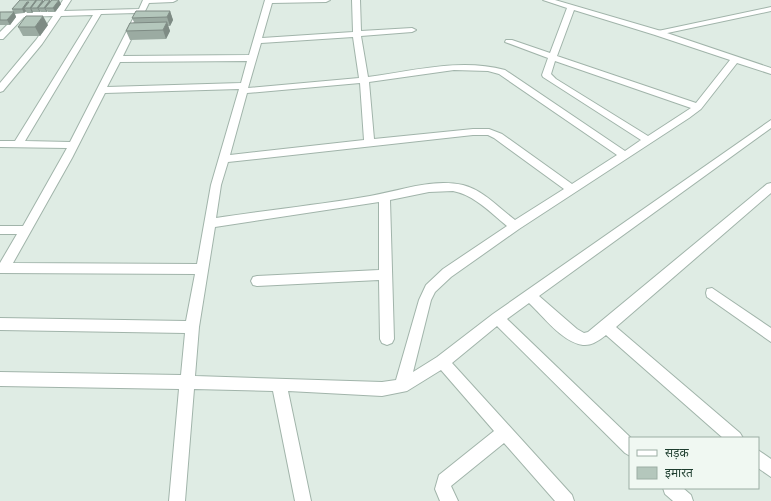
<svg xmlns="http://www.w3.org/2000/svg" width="771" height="501" viewBox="0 0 771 501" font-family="Overpass,'Noto Sans Devanagari',sans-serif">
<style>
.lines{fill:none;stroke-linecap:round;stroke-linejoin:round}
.lane-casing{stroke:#a1b4aa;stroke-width:2}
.street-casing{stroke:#a1b4aa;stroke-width:2}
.lane{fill:#fff;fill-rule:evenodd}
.street{fill:#fff;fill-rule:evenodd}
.wall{fill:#9baba2}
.shaded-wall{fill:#7e8b84}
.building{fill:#b4c7bc;stroke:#7e8b84}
</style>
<rect width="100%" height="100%" fill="#dfece4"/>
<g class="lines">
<g class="lane-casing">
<path id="lane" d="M771 7V11L658 35 655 33 658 31Z"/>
</g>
<g class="street-casing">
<g id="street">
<path d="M63 0H71L64 11 139 9 143 0H177L173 2 149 3 123 56 249 55 265 0H330L326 2 272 3 262 38 353 32 352 0H360L361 31 412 28 416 30 412 32 361 36 368 77C414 71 460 58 505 70L625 151 641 140 543 77 542 75 548 58 505 42 506 40H512L550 53 567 8 543 0H555L661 31 771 68V74L737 63 701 109 689 118 519 229 451 277 435 292 431 300 413 372 437 357 493 314 771 120V128L539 296 577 329 584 333 588 332 767 184 771 183V193L616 327 740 433 743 438H723L606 335C600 340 591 346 583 345 562 342 544 317 529 303L507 319 631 438 630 456 625 453 497 326 452 363 572 495 574 501H555L504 443 451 486 458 501H440L435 489 439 475 494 431 441 370 407 391 382 396 288 391 311 501H295L273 391 194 389 185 501H169L179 389 0 386V372L181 375 185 333 0 330V318L186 321 195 274 0 273V263L17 234H0V226H23L67 148 0 147V141H15L93 15 61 16 42 44 3 91 0 92V83L36 40 53 16 24 17 3 39H0V32L15 17H0V13L56 11ZM574 10 655 35 730 60 696 103 557 56ZM136 13 70 142 25 141 101 14ZM353 37 359 78 248 88 261 43ZM247 61 241 83 107 87 120 62ZM555 61 691 108 648 136 556 79 551 74ZM454 70 488 71 499 74 617 155 572 184 502 134 489 129H473L374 139 369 82ZM360 83 364 140 230 155 247 93ZM239 89 211 185 197 264 13 263 72 158 105 93ZM473 135H488L494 138 564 189 515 220C499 208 483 190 463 185 431 178 400 191 370 196 319 205 267 210 216 218L221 185 228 162ZM453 191C474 195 490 212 507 226L443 269 426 285 419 300 396 380 382 382 195 376 199 327 215 227 379 202V270L257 276 253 277 251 281 253 285 257 286 379 280 380 339 382 343 387 345 392 343 394 339 390 200 429 192Z"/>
<path d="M712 288 771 328V342L707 297 706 293 707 289Z"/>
<path d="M758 450 771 459V477L758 468Z"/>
<path d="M663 488H683L691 495 693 501H673L665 494Z"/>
</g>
</g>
<use href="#lane" class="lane"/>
<use href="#street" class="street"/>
</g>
<g class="wall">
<path d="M20 0 37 1H51L61 4 55 12H48L47 11V12H41L40 11V12H33L32 13H27L26 11 24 13 15 14 16 17 10 25H0V12H13L12 9Z"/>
<path d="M170 11 173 20 170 26H168L170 31 166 39 130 40 126 31 134 22 132 18Z"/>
<path d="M48 25 40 36H23L18 27Z"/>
</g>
<g class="shaded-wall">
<path d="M36 0 38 5 31 8 33 12 32 13 30 8Z"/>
<path d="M43 0 46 5 38 8 40 11V12L37 8Z"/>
<path d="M50 0 53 4 45 8 47 11V12L44 8Z"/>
<path d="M59 0 61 4 55 12 53 8Z"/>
<path d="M27 2 30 7 24 8 26 11 24 13 22 9Z"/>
<path d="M170 11 173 20 170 26 167 17Z"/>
<path d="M14 12 16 17 10 25 7 20Z"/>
<path d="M43 16 48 25 40 36 35 27Z"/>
<path d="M167 22 170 31 166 39 163 30Z"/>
</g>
<g class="building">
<path d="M20 0H36L30 8H24L29 2H27L22 9H12Z"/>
<path d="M37 0H43L37 8H31Z"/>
<path d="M45 0H50L44 8H38Z"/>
<path d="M52 0H59L53 8H45Z"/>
<path d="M136 11H170L167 17 132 18Z"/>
<path d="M0 12H14L7 20H0Z"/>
<path d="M26 16H43L35 27H18Z"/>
<path d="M167 22 163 30 126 31 130 23Z"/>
</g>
<rect x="629" y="437" width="130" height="52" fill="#f0f8f2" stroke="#9caea4"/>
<rect x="637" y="450" width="20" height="6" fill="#ffffff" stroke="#9caea4"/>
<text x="665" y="457" font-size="12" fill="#1e3e2f">सड़क</text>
<rect x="637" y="467" width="20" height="12" fill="#b4c7bc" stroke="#9caea4"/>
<text x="665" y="477" font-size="12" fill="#1e3e2f">इमारत</text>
</svg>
